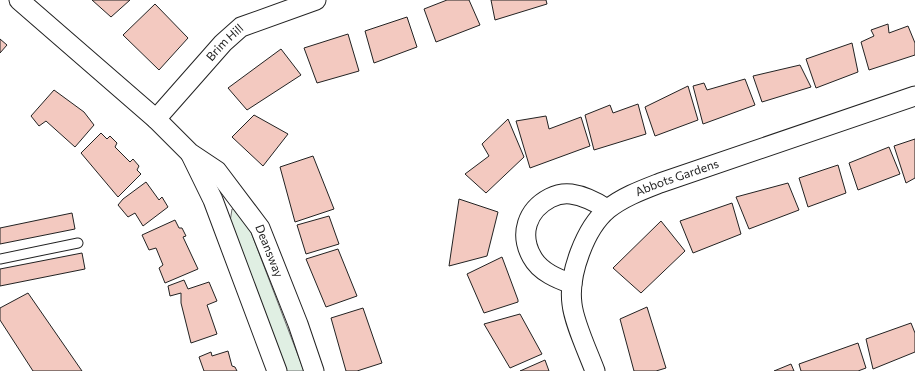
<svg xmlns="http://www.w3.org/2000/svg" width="915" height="371" viewBox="0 0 915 371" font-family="Commissioner,sans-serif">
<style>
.green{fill:#e0efe3;stroke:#6f6f6f}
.building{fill:#f3c9c0;stroke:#222}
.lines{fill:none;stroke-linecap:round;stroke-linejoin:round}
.service-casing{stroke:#222;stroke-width:11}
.minor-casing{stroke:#222;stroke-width:21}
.service{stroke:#fff;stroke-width:9}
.minor{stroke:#fff;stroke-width:19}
.labels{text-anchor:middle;stroke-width:3;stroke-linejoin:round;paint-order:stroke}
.street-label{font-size:12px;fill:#222;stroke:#fff}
</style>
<rect width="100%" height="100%" fill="#fff"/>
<path class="green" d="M232 209H239L249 227 304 371H284L230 222Z"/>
<g class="building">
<path d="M92 0H130L111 17Z"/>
<path d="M447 0H469L480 25 436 42 424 9Z"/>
<path d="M491 0H546L547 4 495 20Z"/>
<path d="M155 4 188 38 159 70 123 35Z"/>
<path d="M407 17 417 47 374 63 365 31Z"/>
<path d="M888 24 889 33 908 26 915 43V55L869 70 861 42 874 36 871 30Z"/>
<path d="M348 34 359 71 317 83 304 48Z"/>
<path d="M0 39 7 45 0 53Z"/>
<path d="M852 43 858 72 816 88 806 59Z"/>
<path d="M281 49 301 75 247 110 228 88Z"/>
<path d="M800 65 811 87 762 102 753 76Z"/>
<path d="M745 79 755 105 703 124 693 86 704 83 707 90Z"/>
<path d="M688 86 698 120 655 136 645 107Z"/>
<path d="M54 90 84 112 94 125 75 147 46 121 39 126 31 116Z"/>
<path d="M638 104 646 134 594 150 585 115 610 105 613 113Z"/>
<path d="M254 115 288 134 263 166 232 137Z"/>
<path d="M546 116 549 129 581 117 590 146 530 168 516 121Z"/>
<path d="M508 119 524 157 486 193 465 174 489 156 482 144Z"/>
<path d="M101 133 107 139 110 136 117 143 115 147 130 162 133 159 139 166 137 170 141 174 118 197 81 153Z"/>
<path d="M915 139V178L906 183 894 146Z"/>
<path d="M889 147 900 174 858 190 849 163Z"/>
<path d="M313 156 334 209 295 222 280 167Z"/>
<path d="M838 165 846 193 808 207 799 178Z"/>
<path d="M146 182 159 200 162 197 168 207 143 226 135 213 128 217 118 205 123 199Z"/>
<path d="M788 183 799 210 749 229 736 197Z"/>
<path d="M459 199 498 212 487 256 449 266Z"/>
<path d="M732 203 741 234 693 253 680 221Z"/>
<path d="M72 213 75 229 0 244V228Z"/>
<path d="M329 216 339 244 306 254 297 225Z"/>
<path d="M175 220 179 228H182L186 236 183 237 198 269 165 283 159 268 163 265 156 248 149 250 142 235Z"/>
<path d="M661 221 685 251 641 293 613 268Z"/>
<path d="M338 249 357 296 326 307 306 259Z"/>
<path d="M82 253 85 269 0 286V269Z"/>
<path d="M502 257 518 300V302L484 313 467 274Z"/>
<path d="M184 280 188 289 209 282 217 301 207 305 217 334 191 343 181 303V293L170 296 168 286Z"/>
<path d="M28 293 82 371H33L0 320V308Z"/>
<path d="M647 307 666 368 656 371H634L620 319Z"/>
<path d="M363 308 382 363 357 371H346L331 318Z"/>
<path d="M520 314 542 354 510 368 484 324Z"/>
<path d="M911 323 915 333V352L873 369 866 339Z"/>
<path d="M858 343 866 368 858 371H801L799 364Z"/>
<path d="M228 351 232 366 235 367 237 371H204L199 357 211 352 212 356Z"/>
<path d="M545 360 549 371H520Z"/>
<path d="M791 364 794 371H774Z"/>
</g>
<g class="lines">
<g class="service-casing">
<path id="service" d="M0 259 78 243"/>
</g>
<g class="minor-casing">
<g id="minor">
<path id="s1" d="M19 0 156 119 190 153 217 171 260 228 298 324 314 371"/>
<path id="s2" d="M156 119 223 43 241 27 316 0"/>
<path d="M191 155 213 200 277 371"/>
<path d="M572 284C558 279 540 272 532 257 519 234 527 210 550 198 556 195 564 193 571 194 585 196 596 202 607 209"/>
<path id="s3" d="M595 371C588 352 574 323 572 304 568 275 585 228 608 209 623 197 642 190 660 183L915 96"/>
</g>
</g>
<use href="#service" class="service"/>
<use href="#minor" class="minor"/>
</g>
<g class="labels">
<g class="street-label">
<text dy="4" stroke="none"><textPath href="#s2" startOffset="103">Brim Hill</textPath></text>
<text dy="4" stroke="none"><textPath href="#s3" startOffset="252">Abbots Gardens</textPath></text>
<text dy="4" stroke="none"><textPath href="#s1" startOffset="358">Deansway</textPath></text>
</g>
</g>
</svg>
